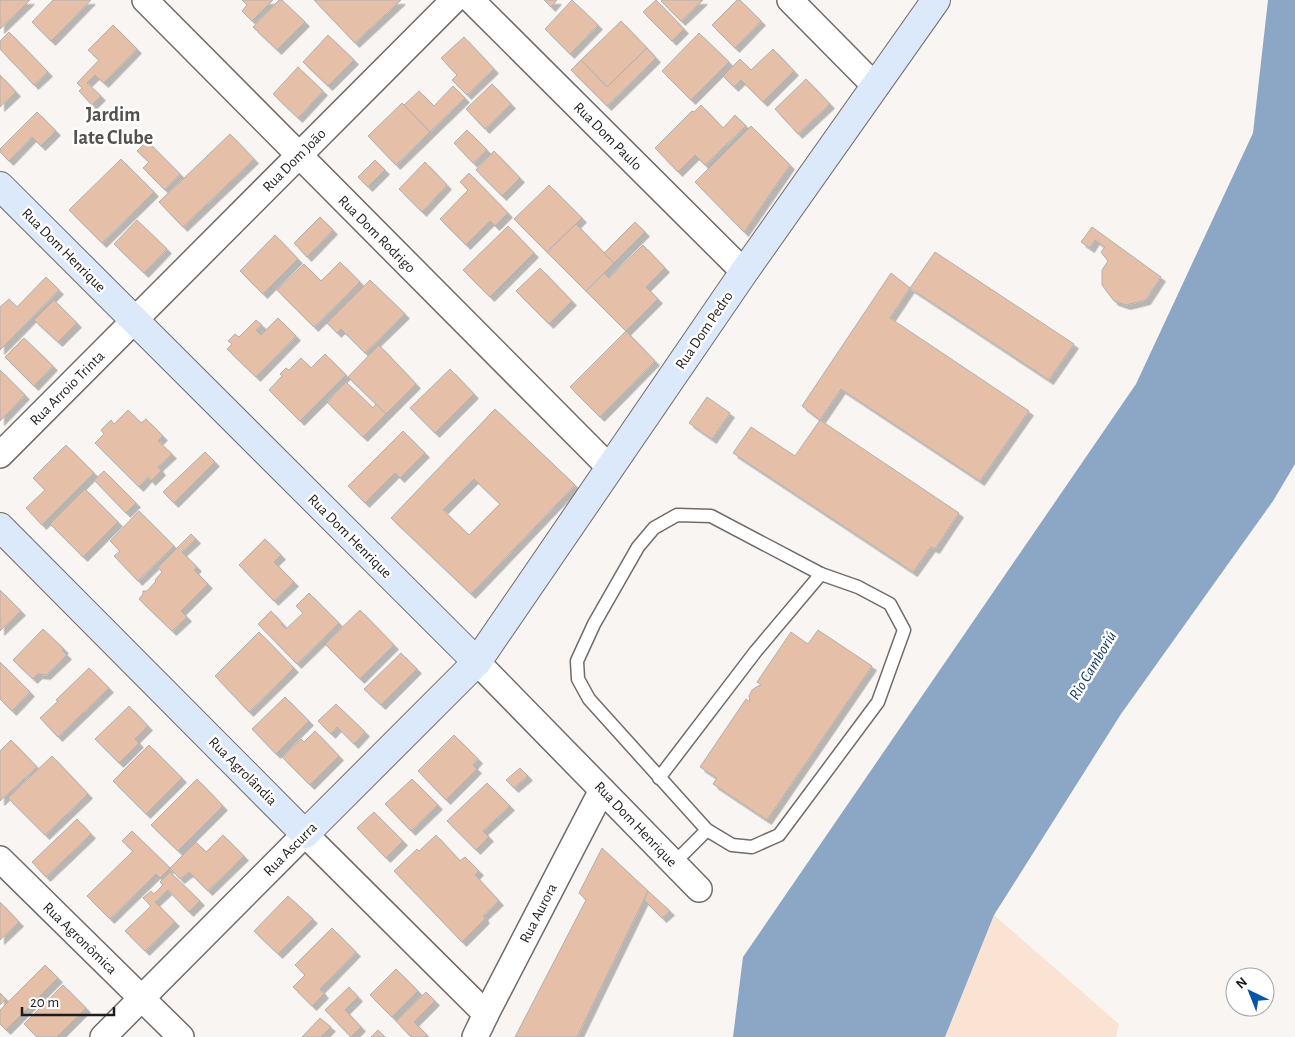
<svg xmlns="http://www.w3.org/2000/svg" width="1295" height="1037" viewBox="0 0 1295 1037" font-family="'Alegreya Sans',sans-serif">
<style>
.green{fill:#fbe3d4}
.water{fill:#8ca6c5}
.building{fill:#e5bfa7;stroke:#b4b0ad;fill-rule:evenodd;filter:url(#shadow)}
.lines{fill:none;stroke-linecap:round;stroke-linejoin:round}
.lane-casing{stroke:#706c6a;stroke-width:15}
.street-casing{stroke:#706c6a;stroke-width:28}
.secondary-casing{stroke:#706c6a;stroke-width:30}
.lane{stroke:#fff;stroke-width:12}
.street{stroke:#fff;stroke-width:25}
.secondary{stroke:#dbe9fb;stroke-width:28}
.labels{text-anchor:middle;stroke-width:5;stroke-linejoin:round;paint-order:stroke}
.street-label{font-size:15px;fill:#1f1d1c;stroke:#fff}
.water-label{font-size:16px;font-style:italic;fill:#11355f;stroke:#fff}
.district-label{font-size:20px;font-weight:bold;fill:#54504e;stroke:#fff}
</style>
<defs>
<filter id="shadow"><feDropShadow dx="4.5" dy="4.5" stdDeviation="0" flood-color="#0004"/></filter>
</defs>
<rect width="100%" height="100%" fill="#f9f5f3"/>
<path class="green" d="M994 915 1119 1024 1116 1037H945Z"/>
<path class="water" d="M1268 0H1295V464L1273 501 1121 714 994 915 945 1037H733L743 957 1136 384 1253 133Z"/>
<g class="building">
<path d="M0 0H30L0 29Z"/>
<path d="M53 0H91L51 41 32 22Z"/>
<path d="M242 0H273L252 21 242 11 247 5Z"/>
<path d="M279 0H282L305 22 277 50 253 27Z"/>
<path d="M314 0H401L355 43Z"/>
<path d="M544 0H557L551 7Z"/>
<path d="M572 0 598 25 570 54 545 29Z"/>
<path d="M656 0 684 29 672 41 643 12Z"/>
<path d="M662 0H703L681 21 661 1Z"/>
<path d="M737 0H740L761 21 735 48 712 25Z"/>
<path d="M621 21 647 48 607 87 581 60Z"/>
<path d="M113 25 137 49 104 83 95 75 87 83 101 96 92 105 79 91 82 88 77 83 99 60 88 50Z"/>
<path d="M9 32 48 72 34 85 0 49V41Z"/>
<path d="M699 33 729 62 691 100 662 71Z"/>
<path d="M328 35 354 60 328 86 303 62Z"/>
<path d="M464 37 494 69 467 95 452 80 457 75 441 58Z"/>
<path d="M647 48 656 58 607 106 571 70 581 60 607 87Z"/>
<path d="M773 49 794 71 763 102 741 80 734 87 723 76 740 59 751 70Z"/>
<path d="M298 67 323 91 298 118 273 94Z"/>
<path d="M0 75 16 92 0 107Z"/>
<path d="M806 79 830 104 798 134 775 109Z"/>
<path d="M492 84 511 104 485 129 466 109Z"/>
<path d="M453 86 465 98 430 132 404 105 419 91 434 106Z"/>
<path d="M402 103 430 132 396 165 368 136Z"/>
<path d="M701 105 723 128 735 115 746 126 705 165 695 155 678 172 655 148 692 111 694 112Z"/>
<path d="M37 112 56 131 41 146 32 137 9 161 0 152V149Z"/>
<path d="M751 126 790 165 744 232 695 182Z"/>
<path d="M467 130 487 150 473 163 454 143Z"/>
<path d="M230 134 254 159 183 227 159 202Z"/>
<path d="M147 141 180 174 165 190 143 168 149 162 137 151Z"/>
<path d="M494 151 520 178 502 196 476 170Z"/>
<path d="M121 159 154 192 102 243 69 210Z"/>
<path d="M375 160 385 170 368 187 358 177Z"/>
<path d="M425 162 447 185 422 212 399 189Z"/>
<path d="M469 173 508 213 495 226 490 221 466 245 440 219 468 190 460 182Z"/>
<path d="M549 185 582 218 547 252 514 219Z"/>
<path d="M320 217 333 230 307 257 294 243Z"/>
<path d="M137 220 167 249 144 273 114 244Z"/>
<path d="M635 222 645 232 614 263 604 253Z"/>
<path d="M576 224 614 263 586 291 547 252Z"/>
<path d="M508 226 534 253 490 297 463 270Z"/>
<path d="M1092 227 1161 277 1146 300 1126 305 1114 301 1102 285V270L1108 261 1101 252 1105 247 1095 240 1090 248 1081 242Z"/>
<path d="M275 235 298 259 263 294 240 271Z"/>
<path d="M643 245 665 268 646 287 658 299 626 331 586 291 604 273 609 278Z"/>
<path d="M935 252 1074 344 1049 380 910 288Z"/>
<path d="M340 262 360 282 314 327 277 290 304 264 321 281Z"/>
<path d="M540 268 572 301 549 324 516 291Z"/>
<path d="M891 273 910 288 890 318 1029 411 980 481 841 389 820 420 802 406Z"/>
<path d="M46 277 59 290 0 350V307L9 299 17 307Z"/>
<path d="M370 280 405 314 365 353 341 329 337 333 327 323Z"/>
<path d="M54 300 77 323 58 342 34 320Z"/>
<path d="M278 318 296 336 256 377 227 349 232 344 228 341 235 334 239 337 256 320 262 325 256 330 261 335Z"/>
<path d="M626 331 655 361 600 417 570 387Z"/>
<path d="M24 338 53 366 34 386 5 357Z"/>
<path d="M379 345 416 384 386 414 348 377Z"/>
<path d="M325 354 346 375 300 421 269 390 282 376 280 374 286 368 289 370 301 358 311 368Z"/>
<path d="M450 369 474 394 435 433 410 408Z"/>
<path d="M0 370 25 395 0 421Z"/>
<path d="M346 382 373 408 376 404 386 414 363 437 327 402Z"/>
<path d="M707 397 730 413 712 439 689 423Z"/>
<path d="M495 409 575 485 471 594 391 518ZM474 479 500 504 469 535 443 510Z"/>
<path d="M128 410 141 423 146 419 163 436 158 441 172 454 158 467 161 471 151 481 148 477 139 487 95 443 104 434 101 430 111 420 114 424Z"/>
<path d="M820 420 959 513 935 549 931 547 913 572 733 453 751 427 795 456Z"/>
<path d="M403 431 425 453 400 478 395 473 365 503 348 486Z"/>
<path d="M66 445 94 473 42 525 26 508 45 490 33 478Z"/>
<path d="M205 452 215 462 174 503 163 492Z"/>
<path d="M104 471 136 503 126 513 94 480Z"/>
<path d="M85 489 118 522 83 557 50 524Z"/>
<path d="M139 511 174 546 138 581 114 556 120 551 110 541Z"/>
<path d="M191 534 196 539 182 552 197 567 194 570 208 584 181 611 187 617 172 631 139 599 143 594V591H147L156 581 155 580 162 572 158 567Z"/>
<path d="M265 539 281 555 274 562 294 582 274 601 239 565Z"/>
<path d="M0 590 21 611 0 631Z"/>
<path d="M309 593 339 623 297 664 258 624 271 611 282 623 281 624 286 629 303 613 296 606Z"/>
<path d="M360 610 394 645 360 679 325 644Z"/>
<path d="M43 629 64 649 62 650 67 655 46 675 38 674 33 679 13 660Z"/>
<path d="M818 630 872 666 767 820 713 784 717 778 700 767 746 699 750 702 749 696 752 690 756 687 761 685 757 682 791 632 808 644Z"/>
<path d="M259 632 294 668 249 712 215 676Z"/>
<path d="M401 653 417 669 381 705 364 689Z"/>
<path d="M0 662 30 692 12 711 0 699Z"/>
<path d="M89 668 109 688 58 737 40 718 58 701 56 700Z"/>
<path d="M285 697 309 721 276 754 252 729Z"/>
<path d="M336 704 365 732 354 744 337 727 331 734 318 721Z"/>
<path d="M129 706 148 726 135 739 139 743 119 763 95 739Z"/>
<path d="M315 731 339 756 310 785 282 757 301 739 304 742Z"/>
<path d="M454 735 478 759 473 765 477 769 446 800 418 771Z"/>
<path d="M11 740 37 767 0 801V751Z"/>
<path d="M149 745 182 778 146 814 113 781Z"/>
<path d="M52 756 88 794 45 835 8 798Z"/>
<path d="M520 768 528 776 514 788 506 780Z"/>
<path d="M197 779 223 806 178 851 151 825Z"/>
<path d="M412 779 438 805 411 831 385 804Z"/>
<path d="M487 783 510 806 483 831 489 837 476 850 447 821Z"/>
<path d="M374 812 403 841 386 858 357 828Z"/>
<path d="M77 819 91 834 46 877 32 862Z"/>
<path d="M132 831 170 868 160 878 156 874 110 919 87 896 133 851 122 841Z"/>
<path d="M223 835 244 856 208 891 189 872 180 879 170 868 196 842 206 852Z"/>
<path d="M436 835 460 861 465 857 479 871 475 875 499 901 483 916 485 919 462 942 394 871 417 849 419 851Z"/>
<path d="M602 848 648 891 577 1037H515L586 900 579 893Z"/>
<path d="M170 872 200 901 189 912 168 890 155 902 175 922 145 951 125 931 151 906 143 898 151 891 154 894 163 885 160 882Z"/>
<path d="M648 891 670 911 662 918 644 900Z"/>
<path d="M288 896 313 919 278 954 254 931Z"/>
<path d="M0 902 19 922 0 940Z"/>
<path d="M332 928 356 952 320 989 324 994 312 1006 293 987 305 975 295 965Z"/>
<path d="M45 965 58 978 6 1030 0 1024V1010Z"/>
<path d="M396 969 418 991 392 1017 370 995Z"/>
<path d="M63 985 86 1008 57 1037H37L24 1024Z"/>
<path d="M349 987 358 997 345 1010 361 1027 351 1037 325 1010Z"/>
<path d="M426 992 435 1001 414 1022 427 1035 425 1037H411L396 1021Z"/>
<path d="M0 993 6 999 0 1005Z"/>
<path d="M320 1018 331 1027 321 1037H302Z"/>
<path d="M378 1030 385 1037H371Z"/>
</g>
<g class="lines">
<g class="lane-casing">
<g id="lane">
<path d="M677 515 711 516 821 574 858 587 890 604 904 630 878 702 779 835 752 847 732 845 707 830 589 699 578 679 577 661 594 624 638 547 654 528Z"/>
<path d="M659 778 756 651 821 574"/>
<path d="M674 863 707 830"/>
</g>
</g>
<g class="street-casing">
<g id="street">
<path d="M145 0 610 468"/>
<path d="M471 0 744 272"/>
<path d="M790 0 875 86"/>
<path d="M0 455 454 0"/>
<path d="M477 662 699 889"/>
<path d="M0 859 181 1037"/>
<path d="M103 1037 305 834 486 1014"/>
<path d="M475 1037 486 1014 602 790"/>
</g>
</g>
<g class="secondary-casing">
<g id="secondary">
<path d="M0 186 477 662"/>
<path d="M0 527 305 834 477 662 744 272 936 0"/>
</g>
</g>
<use href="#lane" class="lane"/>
<use href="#street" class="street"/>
<use href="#secondary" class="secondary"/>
</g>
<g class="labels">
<g class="street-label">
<text transform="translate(608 136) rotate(45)" y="5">Rua Dom Paulo</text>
<text transform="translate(294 160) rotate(-45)" y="5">Rua Dom João</text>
<text transform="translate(377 234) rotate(45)" y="5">Rua Dom Rodrigo</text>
<text transform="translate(64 250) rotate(45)" y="5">Rua Dom Henrique</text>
<text transform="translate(704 330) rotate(-56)" y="5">Rua Dom Pedro</text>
<text transform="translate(67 388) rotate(-45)" y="5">Rua Arroio Trinta</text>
<text transform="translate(350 536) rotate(45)" y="5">Rua Dom Henrique</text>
<text transform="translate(243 771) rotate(45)" y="5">Rua Agrolândia</text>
<text transform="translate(636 824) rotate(46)" y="5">Rua Dom Henrique</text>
<text transform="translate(290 849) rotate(-45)" y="5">Rua Ascurra</text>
<text transform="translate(538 913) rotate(-63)" y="5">Rua Aurora</text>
<text transform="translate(80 938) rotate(44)" y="5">Rua Agronômica</text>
</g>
<g class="water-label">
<text transform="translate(1092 665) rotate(-59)" y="6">Rio Camboriú</text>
</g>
<g class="district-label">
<text x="113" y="121">Jardim<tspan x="113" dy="23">Iate Clube</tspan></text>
</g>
</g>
<g transform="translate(1250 992) rotate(317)"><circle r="24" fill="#ffffff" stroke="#a5a5a4"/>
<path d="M0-4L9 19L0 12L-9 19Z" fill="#0457a5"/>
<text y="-8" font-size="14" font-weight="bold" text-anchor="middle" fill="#1f1d1c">N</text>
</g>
<path d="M22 1007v8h92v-8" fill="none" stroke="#1f1d1c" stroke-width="2.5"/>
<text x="30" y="1007" font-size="15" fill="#1f1d1c" stroke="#ffffff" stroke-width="4" paint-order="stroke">20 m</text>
</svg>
